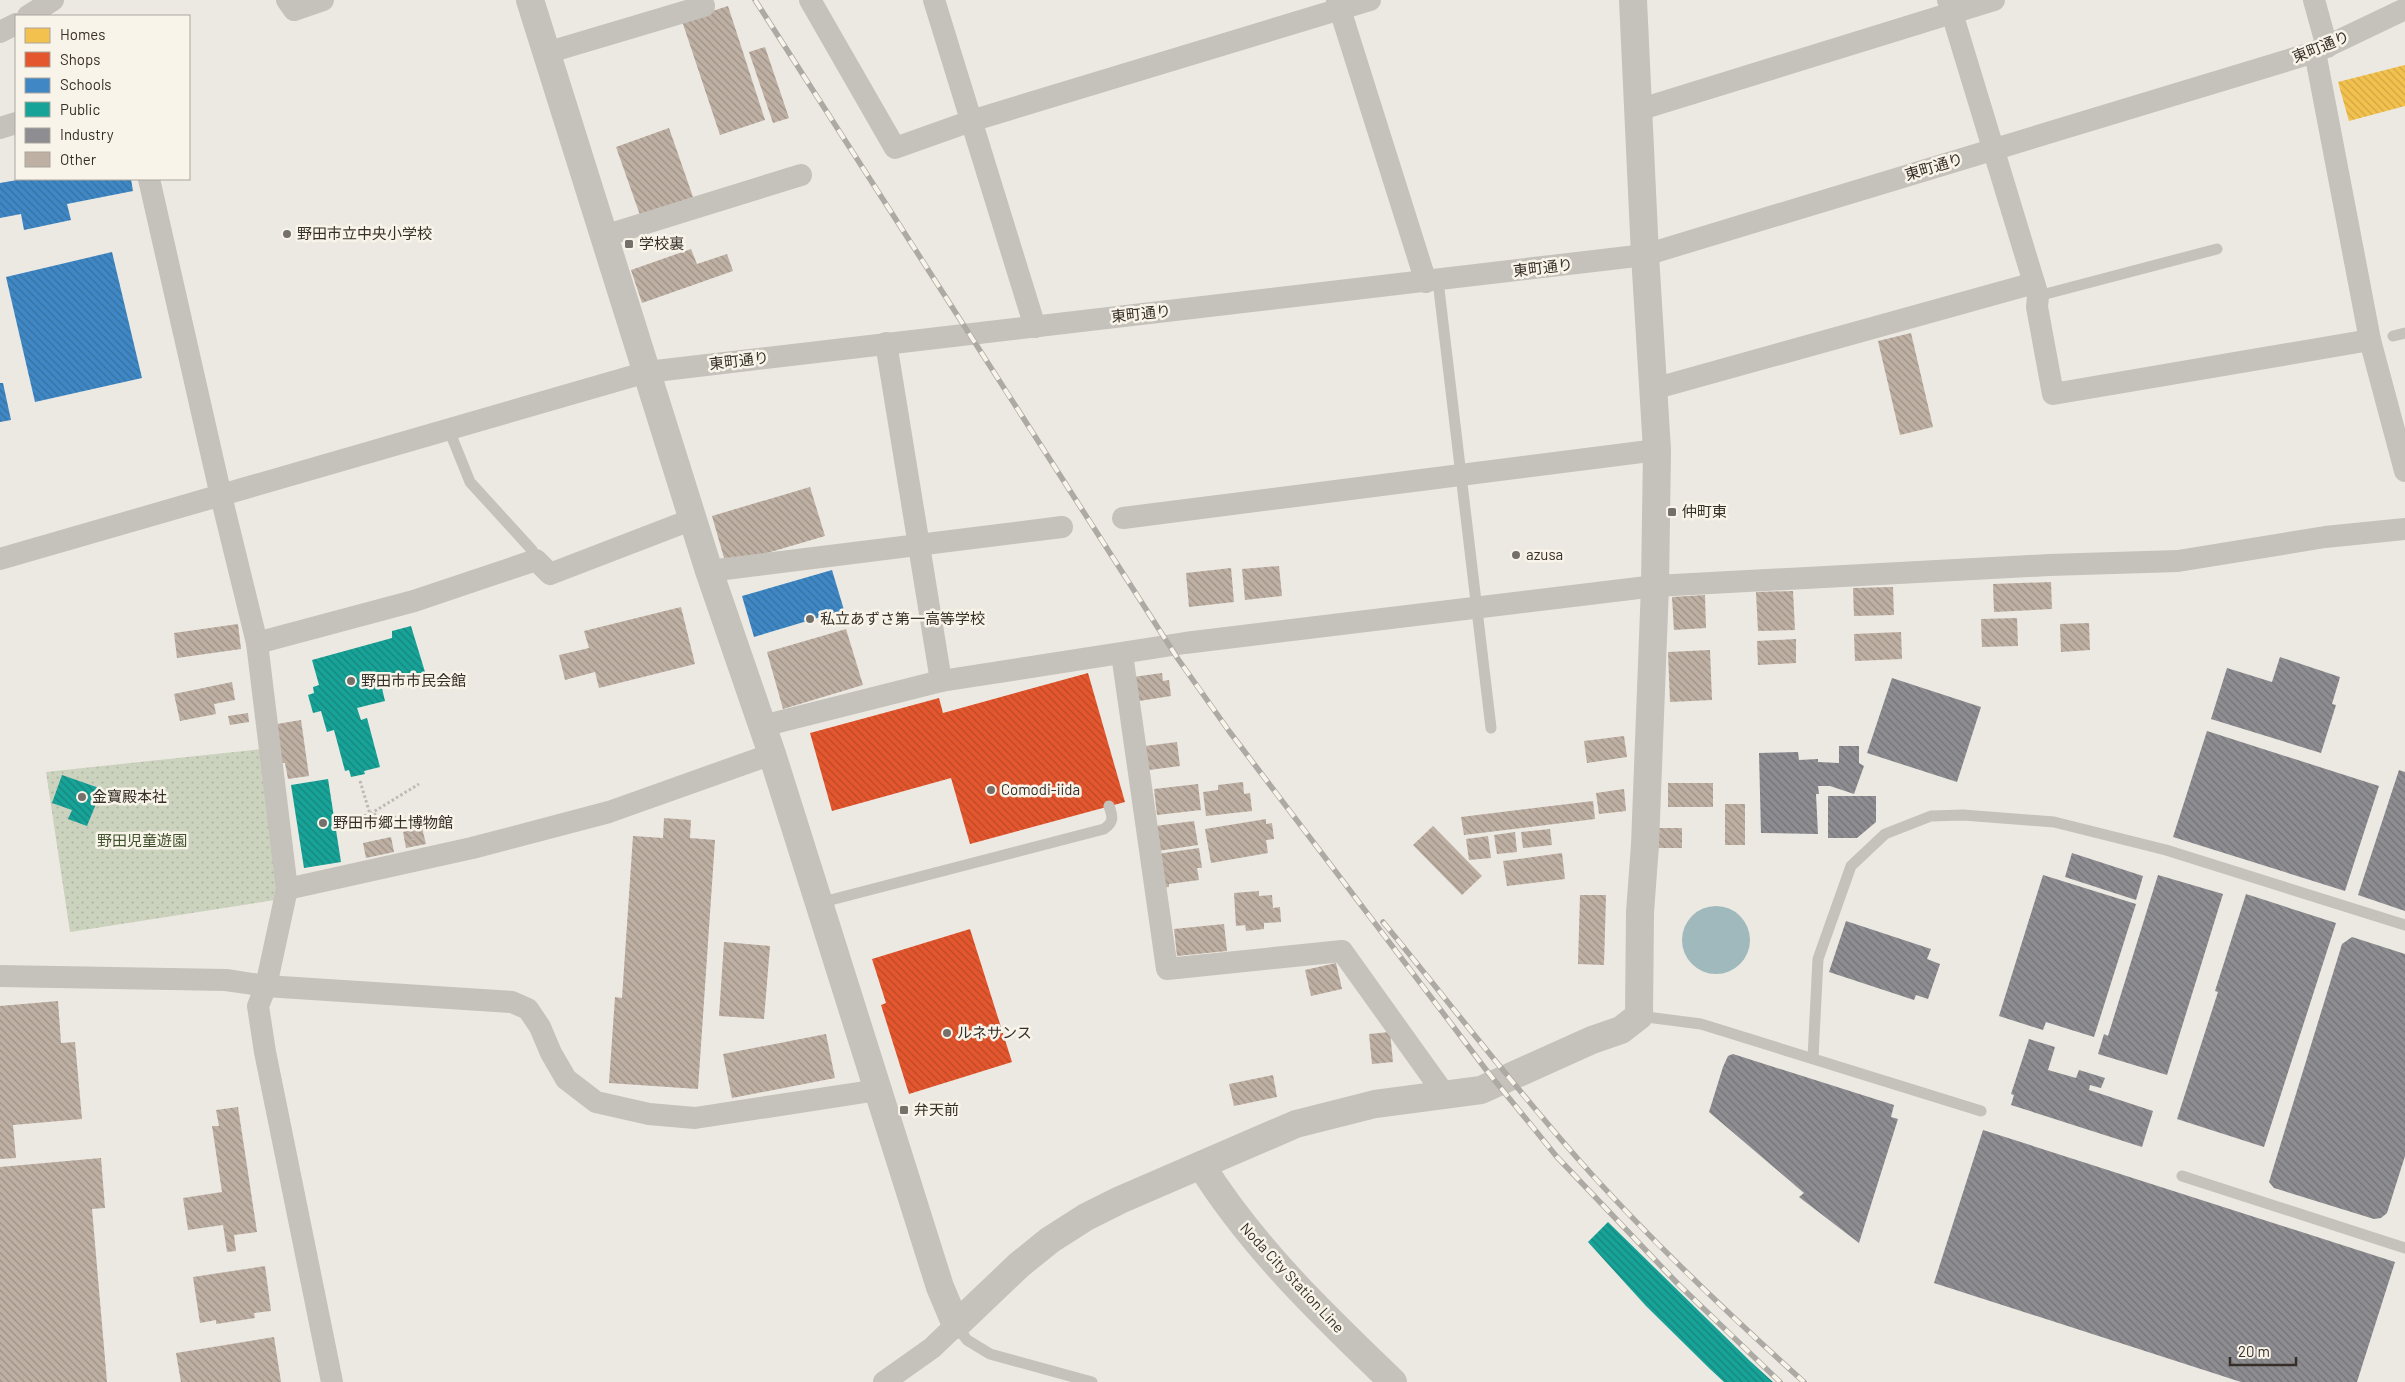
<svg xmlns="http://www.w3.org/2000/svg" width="2405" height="1382" viewBox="0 0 2405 1382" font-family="Barlow,'Noto Sans JP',sans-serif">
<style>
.park{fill:url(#park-dots)}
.water{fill:#9fb9bc}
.homes{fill:url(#homes-back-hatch)}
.shops{fill:url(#shops-back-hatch)}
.schools{fill:url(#schools-back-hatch)}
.public{fill:url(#public-back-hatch)}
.industry{fill:url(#industry-back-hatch)}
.building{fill:url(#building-back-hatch)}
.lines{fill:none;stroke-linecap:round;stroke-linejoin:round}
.path{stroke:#beb9b3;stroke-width:3;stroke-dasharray:2.5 2.5;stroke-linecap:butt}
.service{stroke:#c5c1bb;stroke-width:11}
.minor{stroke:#c5c1bb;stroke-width:22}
.tertiary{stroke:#c5c1bb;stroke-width:28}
.rail-casing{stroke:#adaaa5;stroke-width:5.5}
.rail{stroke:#f9f4ea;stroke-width:4;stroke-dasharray:11;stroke-linecap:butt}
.poi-dot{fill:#76706a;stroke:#f9f4ea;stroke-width:2}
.labels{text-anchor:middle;stroke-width:5;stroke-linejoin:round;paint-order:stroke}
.street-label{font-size:15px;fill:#362f29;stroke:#f9f4ea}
.poi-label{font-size:15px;fill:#362f29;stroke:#f9f4ea;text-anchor:start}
.park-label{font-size:15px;fill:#41532e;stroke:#f9f4ea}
</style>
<defs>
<pattern id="park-dots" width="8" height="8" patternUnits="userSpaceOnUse" patternTransform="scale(1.25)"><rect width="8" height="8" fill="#cbd2bd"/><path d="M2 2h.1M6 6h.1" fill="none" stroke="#afb5a2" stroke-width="1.8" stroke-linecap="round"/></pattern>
<pattern id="homes-back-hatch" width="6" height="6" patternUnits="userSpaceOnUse" patternTransform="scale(1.25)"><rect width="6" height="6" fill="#f2c14e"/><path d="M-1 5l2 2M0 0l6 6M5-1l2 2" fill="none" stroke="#d0a644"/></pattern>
<pattern id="shops-back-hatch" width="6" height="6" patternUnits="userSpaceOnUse" patternTransform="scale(1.25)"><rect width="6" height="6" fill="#e4572e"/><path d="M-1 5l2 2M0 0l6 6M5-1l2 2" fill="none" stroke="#ba4827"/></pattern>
<pattern id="schools-back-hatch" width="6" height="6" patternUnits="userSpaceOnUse" patternTransform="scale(1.25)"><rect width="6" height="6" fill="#3f88c5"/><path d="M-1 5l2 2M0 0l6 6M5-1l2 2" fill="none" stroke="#3670a0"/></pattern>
<pattern id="public-back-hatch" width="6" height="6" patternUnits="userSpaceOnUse" patternTransform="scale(1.25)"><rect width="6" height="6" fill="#17a398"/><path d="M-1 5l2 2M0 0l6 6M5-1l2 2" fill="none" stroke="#16857c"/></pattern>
<pattern id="industry-back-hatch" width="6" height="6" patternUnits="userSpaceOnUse" patternTransform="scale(1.25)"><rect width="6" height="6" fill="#8d8d92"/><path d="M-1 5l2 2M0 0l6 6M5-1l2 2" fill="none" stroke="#747477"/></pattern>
<pattern id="building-back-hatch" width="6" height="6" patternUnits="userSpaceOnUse" patternTransform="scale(1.25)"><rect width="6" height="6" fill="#bfb0a4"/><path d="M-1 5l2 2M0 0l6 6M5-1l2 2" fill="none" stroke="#9c9086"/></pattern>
</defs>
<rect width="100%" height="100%" fill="#ece9e2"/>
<path class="park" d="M262 749 279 886 275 900 70 932 46 772Z"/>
<circle class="water" cx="1716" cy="940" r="34"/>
<path class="homes" d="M2405 65V106L2349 121 2338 82Z"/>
<g class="shops">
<path d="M1088 673 1125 802 970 844 951 778 832 811 810 733 939 698 943 713Z"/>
<path d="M970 929 1012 1062 909 1094 881 1005 886 1003 872 959Z"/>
</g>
<g class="schools">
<path d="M23 179H131L133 191 67 204 71 220 24 230 21 214 0 218V183Z"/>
<path d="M112 252 142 378 35 402 6 277Z"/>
<path d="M0 383H3L11 420 0 422Z"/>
<path d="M832 570 844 610 754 637 742 596Z"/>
</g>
<g class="public">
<path d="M411 626 425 672 381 684 385 701 357 708 361 720 367 718 380 767 364 771 365 774 351 777 349 770 345 771 334 730 327 732 321 711 313 713 308 695 314 693 313 687 319 685 312 660 392 638V631Z"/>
<path d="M62 775 102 789 87 826 68 819 72 810 52 803Z"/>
<path d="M328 779 341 862 304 868 291 785Z"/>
<path d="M1608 1222 1750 1361 1773 1382H1724L1710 1369 1646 1306 1588 1242Z"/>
</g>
<g class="industry">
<path d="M2280 657 2340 677 2332 704 2336 705 2321 753 2211 719 2227 668 2272 682Z"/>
<path d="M1892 678 1981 707 1957 782 1867 753Z"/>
<path d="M2207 731 2379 786 2345 891 2173 837Z"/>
<path d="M1839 746H1859V763L1864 766 1854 794 1830 786H1818L1819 794H1816L1818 834 1761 833 1759 753 1798 752 1799 760 1818 759V762L1839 763Z"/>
<path d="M2399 770 2405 772V911L2358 895Z"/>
<path d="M1828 796H1876V822L1857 838H1828Z"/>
<path d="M2072 853 2143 876 2136 900 2065 877Z"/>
<path d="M2043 875 2136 904 2094 1037 2046 1022 2043 1030 1999 1016Z"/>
<path d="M2158 875 2223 894 2167 1075 2098 1054 2104 1034 2108 1036Z"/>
<path d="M2246 894 2336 923 2264 1147 2177 1119 2218 992 2215 991Z"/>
<path d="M1846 921 1931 949 1927 959 1940 964 1928 999 1916 995 1914 1000 1829 972Z"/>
<path d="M2352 937 2405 954V1156L2387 1213 2381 1218 2374 1219 2274 1188 2269 1182 2342 944Z"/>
<path d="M2029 1039 2055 1047 2048 1070 2076 1078 2079 1070 2105 1078 2101 1088 2090 1085 2089 1090 2153 1111 2142 1147 2011 1105 2014 1095 2011 1094Z"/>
<path d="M1733 1054 1894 1105 1891 1117 1898 1119 1859 1243 1799 1197 1804 1193 1709 1112 1723 1067 1728 1056Z"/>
<path d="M1983 1130 2395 1262 2357 1382H2241L1934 1283Z"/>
</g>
<g class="building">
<path d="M728 6 765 120 720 135 682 21Z"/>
<path d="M765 47 789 118 773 123 749 52Z"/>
<path d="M669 128 693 197 640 215 616 147Z"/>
<path d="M691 249 697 264 727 254 733 271 642 303 631 270Z"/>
<path d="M1911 333 1933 427 1900 435 1878 341Z"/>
<path d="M810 487 825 536 726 565 712 516Z"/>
<path d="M1279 566 1282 596 1245 600 1242 569Z"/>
<path d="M1231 568 1234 602 1189 607 1186 573Z"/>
<path d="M2051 582 2052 609 1994 612 1993 584Z"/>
<path d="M1893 587 1894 615 1854 616 1853 588Z"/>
<path d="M1793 591 1795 630 1758 631 1756 592Z"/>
<path d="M1705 595 1706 628 1674 630 1672 597Z"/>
<path d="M681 607 695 664 599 688 595 672 565 680 559 655 589 648 584 631Z"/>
<path d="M2017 618 2018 646 1982 647 1981 619Z"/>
<path d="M2089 623 2090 650 2061 652 2060 624Z"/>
<path d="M238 624 241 649 177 658 174 633Z"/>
<path d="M846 629 863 685 783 709 767 652Z"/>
<path d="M1901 632 1902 659 1855 661 1854 634Z"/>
<path d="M1796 639V663L1758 665 1757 641Z"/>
<path d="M1710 650 1712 700 1670 702 1668 652Z"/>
<path d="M1162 673 1163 681 1169 680 1171 696 1133 702V677Z"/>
<path d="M232 682 235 700 214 704 216 714 180 721 174 694Z"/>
<path d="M248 713 249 722 230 725 228 716Z"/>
<path d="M301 720 309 776 288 779 285 763H282L277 724Z"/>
<path d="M1624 736 1627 757 1587 763 1584 741Z"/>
<path d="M1177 742 1180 766 1149 770 1145 746Z"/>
<path d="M1243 782 1244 794 1250 793 1252 811 1206 816 1203 792 1218 790V785Z"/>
<rect x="1668" y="783" width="45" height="24"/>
<path d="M1198 784 1201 810 1157 815 1154 789Z"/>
<path d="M1624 789 1626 811 1599 814 1596 793Z"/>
<path d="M1593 801 1595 819 1464 835 1461 817Z"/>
<rect x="1725" y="804" width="20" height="41"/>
<path d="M664 818 691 820 690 838 715 840 698 1089 609 1083 615 997 622 998 633 836 663 838Z"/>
<path d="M1266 819V824L1272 823 1274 839 1266 840 1268 853 1211 863 1205 829Z"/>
<path d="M1194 821 1198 845 1158 851 1155 826Z"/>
<path d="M1433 826 1482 876 1462 895 1413 845Z"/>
<path d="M422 828 426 844 406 848 403 832Z"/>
<rect x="1657" y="828" width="25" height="20"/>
<path d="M1550 829 1552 845 1523 848 1521 832Z"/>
<path d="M1515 832 1517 852 1497 854 1494 835Z"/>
<path d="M1488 836 1491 858 1469 860 1466 839Z"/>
<path d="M391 837 394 852 366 858 363 843Z"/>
<path d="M1199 848 1202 868H1197L1199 880 1169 884V887L1162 888 1157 854Z"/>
<path d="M1562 853 1565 879 1507 886 1503 861Z"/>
<path d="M1259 891V896L1272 895 1273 908 1280 907 1281 922 1264 923V929L1246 931 1245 925 1236 926 1234 893Z"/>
<path d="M1580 895H1606L1604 965 1578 964Z"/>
<path d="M1224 924 1227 951 1177 956 1174 929Z"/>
<path d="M724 942 770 946 764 1019 719 1016Z"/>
<path d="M1336 963 1342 989 1311 996 1305 970Z"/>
<path d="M58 1001 61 1043 75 1042 82 1119 13 1125 16 1158 0 1159V1006Z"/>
<path d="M1390 1032 1393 1062 1372 1064 1369 1034Z"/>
<path d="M826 1034 835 1078 732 1098 723 1054Z"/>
<path d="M1273 1075 1277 1097 1234 1106 1229 1084Z"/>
<path d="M238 1107 257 1232 234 1235 236 1251 227 1252 223 1225 188 1230 183 1198 222 1192 212 1126H219L216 1110Z"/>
<path d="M101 1158 105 1208 92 1209 107 1382H0V1167Z"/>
<path d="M265 1266 271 1311 254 1313 255 1318 216 1324V1320L200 1323 193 1277Z"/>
<path d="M274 1337 281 1382H181L176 1353Z"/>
</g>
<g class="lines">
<g class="path">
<path d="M360 781 370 814 419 784"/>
<path d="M340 823 370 814 408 819 413 840"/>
</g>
<g class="service">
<path d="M1438 281 1491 728"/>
<path d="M2038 296 2217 249"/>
<path d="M2393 336 2405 333"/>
<path d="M449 430 470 482 532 550 536 560"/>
<path d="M819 903 1104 829C1114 822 1113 817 1109 806"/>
<path d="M1639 1016 1701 1024 1981 1111"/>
<path d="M1813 1058 1818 959 1851 866 1885 834 1931 816 1963 815 2054 822 2166 850 2405 925"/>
<path d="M2182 1176 2405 1248"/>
<path d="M956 1325 967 1340 990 1354 1092 1382"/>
</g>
<g class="minor">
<path d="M287 0 294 10 323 0"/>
<path d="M810 0 895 148 971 121 1370 0"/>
<path d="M934 0 1035 327"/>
<path d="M1337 0 1426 282"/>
<path d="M1948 0 2038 296 2037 307 2053 394 2370 340"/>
<path d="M2314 0 2327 47"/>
<path d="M28 16 53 0"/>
<path d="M0 32 16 24"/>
<path d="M2315 52 2370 340 2405 471"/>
<path d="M546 53 704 6"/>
<path d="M1638 110 1994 0"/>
<path d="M0 128 16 123"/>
<path d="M149 179 221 496 257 643 287 889 266 986 258 1006 265 1052 332 1382"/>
<path d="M604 236 801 175"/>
<path d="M886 343 941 681"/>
<path d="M1653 389 2034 283"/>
<path d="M1123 518 1657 450"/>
<path d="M0 559 647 372 1645 255 2315 52 2405 9"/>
<path d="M709 571 1062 527"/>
<path d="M257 643 414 601 536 560 550 574 693 519"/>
<path d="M1122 654 1167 969 1342 951 1445 1095"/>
<path d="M762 726 941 681 1185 643 1655 586 2049 565 2178 561 2325 537 2405 529"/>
<path d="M287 889 472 848 609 812 772 754"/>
<path d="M0 976 226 980 266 986 512 1002 528 1009 540 1027 551 1053 566 1079 596 1102 649 1114 695 1118 878 1090"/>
<path d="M884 1382 932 1348 956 1325"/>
</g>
<g class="tertiary">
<path d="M530 0 709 571 772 754 940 1287 956 1325 1019 1265 1050 1240 1086 1217 1120 1200 1296 1124 1375 1104 1481 1090 1592 1040 1621 1030 1639 1016 1640 912 1645 845 1655 586 1657 450 1645 255 1633 0"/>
<path d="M1201 1165C1253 1248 1323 1315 1393 1382"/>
</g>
<g class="rail-casing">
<g id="rail">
<path d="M755 0 1178 659 1229 731 1487 1071 1557 1157 1678 1284 1780 1382"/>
<path d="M1383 922C1448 1001 1510 1082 1578 1159 1648 1238 1725 1311 1804 1382"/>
</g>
</g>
<use href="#rail" class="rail"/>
</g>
<g class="poi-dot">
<circle cx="287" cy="234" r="5"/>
<rect x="624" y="239" width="10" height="10" rx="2.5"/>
<rect x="1667" y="507" width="10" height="10" rx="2.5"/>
<circle cx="1516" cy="555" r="5"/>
<circle cx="810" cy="619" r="5"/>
<circle cx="351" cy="681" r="5"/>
<circle cx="991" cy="790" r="5"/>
<circle cx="82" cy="797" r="5"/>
<circle cx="323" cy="823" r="5"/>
<circle cx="947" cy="1033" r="5"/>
<rect x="899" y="1105" width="10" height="10" rx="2.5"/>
</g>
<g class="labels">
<g class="street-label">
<text transform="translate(2321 47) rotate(-22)" y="5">東町通り</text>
<text transform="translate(1934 167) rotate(-17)" y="5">東町通り</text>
<text transform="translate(1543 268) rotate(-7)" y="5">東町通り</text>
<text transform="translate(1141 314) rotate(-6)" y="5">東町通り</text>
<text transform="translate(739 361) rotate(-7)" y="5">東町通り</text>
<text transform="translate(1292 1278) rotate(47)" y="5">Noda City Station Line</text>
</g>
<g class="poi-label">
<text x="297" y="239">野田市立中央小学校</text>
<text x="639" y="249">学校裏</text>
<text x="1682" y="517">仲町東</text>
<text x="1526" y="560">azusa</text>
<text x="820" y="624">私立あずさ第一高等学校</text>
<text x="361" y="686">野田市市民会館</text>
<text x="1001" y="795">Comodi-iida</text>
<text x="92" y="802">金寶殿本社</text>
<text x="333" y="828">野田市郷土博物館</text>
<text x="957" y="1038">ルネサンス</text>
<text x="914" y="1115">弁天前</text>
</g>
<g class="park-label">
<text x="142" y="846">野田児童遊園</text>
</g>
</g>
<rect x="15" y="15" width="175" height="165" fill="#f9f4ea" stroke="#aba59d"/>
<rect x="25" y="28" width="25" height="15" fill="#f2c14e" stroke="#aba59d"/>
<text x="60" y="40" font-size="15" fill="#362f29">Homes</text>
<rect x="25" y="52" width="25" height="15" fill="#e4572e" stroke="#aba59d"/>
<text x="60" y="65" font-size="15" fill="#362f29">Shops</text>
<rect x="25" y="78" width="25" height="15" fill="#3f88c5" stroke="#aba59d"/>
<text x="60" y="90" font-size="15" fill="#362f29">Schools</text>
<rect x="25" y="102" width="25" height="15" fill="#17a398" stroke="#aba59d"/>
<text x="60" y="115" font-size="15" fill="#362f29">Public</text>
<rect x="25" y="128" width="25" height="15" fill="#8d8d92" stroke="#aba59d"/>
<text x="60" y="140" font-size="15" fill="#362f29">Industry</text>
<rect x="25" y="152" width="25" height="15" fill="#bfb0a4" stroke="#aba59d"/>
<text x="60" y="165" font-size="15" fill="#362f29">Other</text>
<path d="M2230 1357v8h66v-8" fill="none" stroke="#362f29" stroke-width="2.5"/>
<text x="2238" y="1357" font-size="15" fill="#362f29" stroke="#f9f4ea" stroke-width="4" paint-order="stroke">20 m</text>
</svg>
